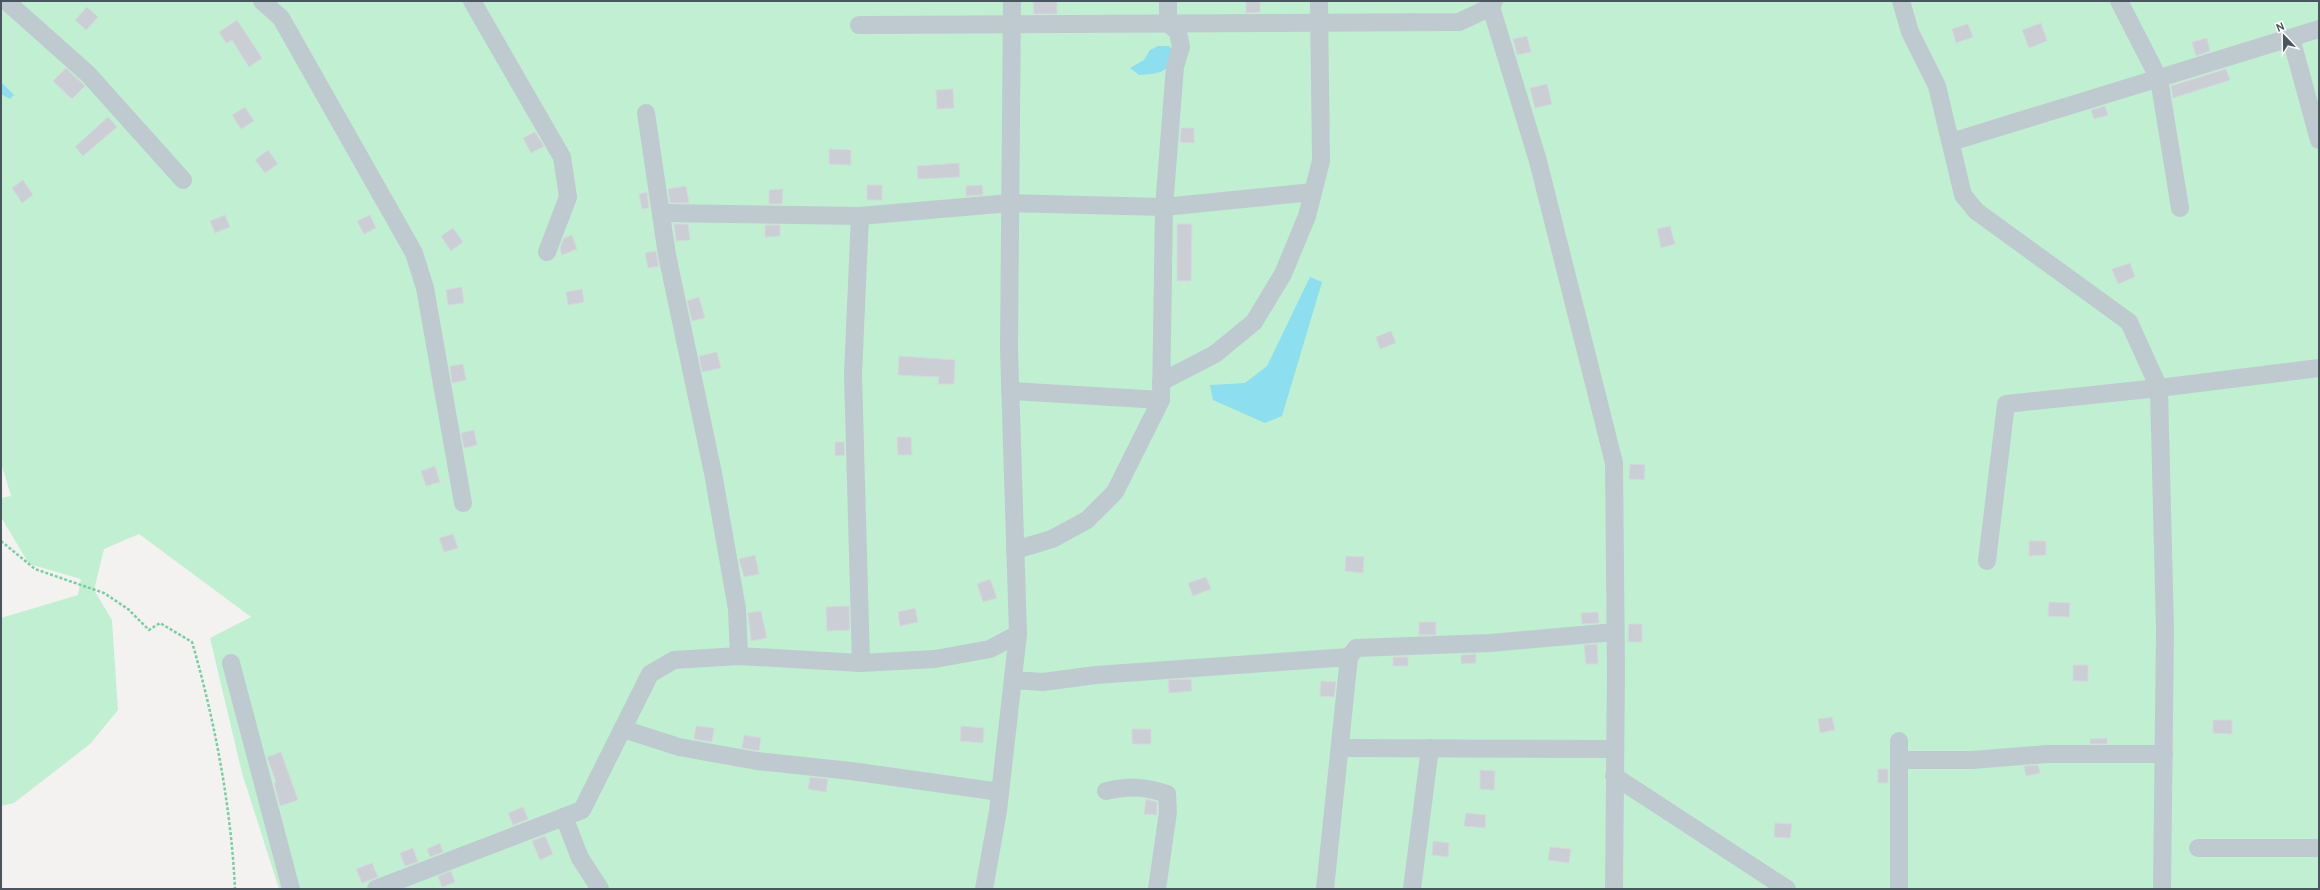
<svg xmlns="http://www.w3.org/2000/svg" width="2320" height="890" viewBox="0 0 2320 890" font-family="Overpass,sans-serif">
<style>
.green{fill:#c0f0d1}
.water{fill:#8ddeee}
.building{fill:#cbced4;stroke:#d5d8dd}
.lines{fill:none;stroke-linecap:round;stroke-linejoin:round}
.path{stroke:#77cfa0;stroke-width:2.5;stroke-dasharray:3 2;stroke-linecap:butt}
.minor{stroke:#bfc9d0;stroke-width:18}
</style>
<rect width="100%" height="100%" fill="#f4f1f1"/>
<path class="green" d="M1 1H2319V889H279L242 773 210 638 251 617 139 534 104 549 94 590 112 620 118 710 90 744 14 803 1 806V618L78 595 81 579 29 564 1 517V498L11 496 1 463Z"/>
<g class="water">
<path d="M1158 46H1169L1176 55C1168 73 1158 74 1139 75L1130 68 1144 60 1150 50Z"/>
<path d="M1 82 14 95 10 99 1 94Z"/>
<path d="M1310 277 1322 282 1282 416 1265 423 1213 400 1210 385 1245 383 1267 366Z"/>
</g>
<g class="building">
<path d="M1033 1H1057V14H1034Z"/>
<path d="M1246 1H1260V12L1246 13Z"/>
<path d="M87 7 98 17 86 30 75 20Z"/>
<path d="M237 20 262 58 249 67 232 40 226 43 219 32Z"/>
<path d="M2041 23 2047 41 2029 48 2022 30Z"/>
<path d="M1968 24 1973 37 1956 43 1952 29Z"/>
<path d="M1527 36 1531 52 1517 55 1513 39Z"/>
<path d="M2207 38 2210 51 2196 56 2192 42Z"/>
<path d="M66 68 85 86 72 99 53 81Z"/>
<path d="M2226 69 2230 80 2173 98 2171 86Z"/>
<path d="M1547 84 1552 104 1535 108 1530 88Z"/>
<path d="M953 89 954 108 937 109 936 90Z"/>
<path d="M2105 106 2108 115 2094 119 2091 110Z"/>
<path d="M245 107 254 121 241 129 232 115Z"/>
<path d="M108 117 117 127 83 156 75 147Z"/>
<path d="M1181 128H1194V143L1180 142Z"/>
<path d="M535 132 544 146 531 153 523 138Z"/>
<path d="M829 149 851 150V165L829 164Z"/>
<path d="M268 150 278 164 265 173 255 160Z"/>
<path d="M959 163 960 177 918 179 917 166Z"/>
<path d="M23 180 33 195 22 203 12 188Z"/>
<rect x="867" y="185" width="15" height="15"/>
<path d="M982 185 983 195 966 196V186Z"/>
<path d="M686 186 689 203H670L668 189Z"/>
<path d="M783 189 782 204H769V190Z"/>
<path d="M647 192 649 208 642 209 639 194Z"/>
<path d="M225 215 230 227 215 233 210 221Z"/>
<path d="M370 215 376 228 364 234 357 221Z"/>
<path d="M674 224H688L690 240 676 241Z"/>
<path d="M1177 224H1192L1191 281H1177Z"/>
<path d="M765 225H780V236L765 237Z"/>
<path d="M1670 226 1675 244 1661 248 1657 229Z"/>
<path d="M453 228 463 242 451 251 441 236Z"/>
<path d="M572 235 577 249 562 255 560 248 564 238Z"/>
<path d="M656 251 659 266 648 268 645 253Z"/>
<path d="M2130 263 2135 277 2118 284 2112 269Z"/>
<path d="M462 287 464 303 448 305 446 290Z"/>
<path d="M582 289 584 302 568 305 566 292Z"/>
<path d="M699 297 705 318 692 321 687 301Z"/>
<path d="M1391 331 1396 343 1380 349 1376 337Z"/>
<path d="M717 352 721 368 702 372 699 356Z"/>
<path d="M899 356 955 360 954 384H938L939 377 898 375Z"/>
<path d="M463 364 466 380 452 383 450 366Z"/>
<path d="M474 430 477 445 464 448 461 433Z"/>
<path d="M897 437H911L912 455H898Z"/>
<path d="M835 442H844L845 455 835 456Z"/>
<path d="M1630 464 1645 465 1644 480 1629 479Z"/>
<path d="M435 466 440 482 426 486 421 471Z"/>
<path d="M453 534 458 548 444 552 439 538Z"/>
<path d="M2029 541H2046V555L2029 556Z"/>
<path d="M755 555 759 574 744 577 739 559Z"/>
<path d="M1346 556 1364 557 1363 573 1345 571Z"/>
<path d="M1206 577 1211 589 1193 596 1188 583Z"/>
<path d="M990 579 997 598 983 602 977 584Z"/>
<path d="M2049 602 2070 603 2069 617 2048 616Z"/>
<path d="M849 606 850 630 827 631 826 607Z"/>
<path d="M915 608 918 622 900 626 898 612Z"/>
<path d="M761 611 767 638 751 641 748 613Z"/>
<path d="M1598 612 1599 623 1582 624 1581 613Z"/>
<rect x="1419" y="622" width="17" height="13"/>
<path d="M1629 624H1642V642H1628Z"/>
<path d="M1597 644 1598 664H1586L1584 645Z"/>
<path d="M1476 654V663L1461 664V655Z"/>
<rect x="1393" y="657" width="15" height="9"/>
<rect x="2073" y="665" width="15" height="16"/>
<path d="M1191 679 1192 691 1169 693 1168 680Z"/>
<path d="M1321 681 1336 682 1334 697 1320 696Z"/>
<path d="M1832 717 1835 730 1820 733 1818 719Z"/>
<path d="M2213 720H2232V734L2213 733Z"/>
<path d="M696 726 714 728 712 742 694 739Z"/>
<path d="M961 726 984 728 983 743 960 741Z"/>
<rect x="1132" y="729" width="19" height="15"/>
<path d="M744 735 761 738 759 751 742 748Z"/>
<path d="M2107 738V744H2090V739Z"/>
<path d="M281 752 298 800 280 806 274 783 276 782 267 757Z"/>
<path d="M2038 765 2040 773 2026 776 2024 766Z"/>
<rect x="1878" y="769" width="10" height="14"/>
<path d="M1480 770 1495 771 1494 790 1480 789Z"/>
<path d="M810 777 828 779 826 792 808 789Z"/>
<path d="M1146 799 1157 802V815L1144 814Z"/>
<path d="M523 807 528 819 513 825 508 813Z"/>
<path d="M1466 813 1486 815 1485 828 1464 826Z"/>
<path d="M1775 823 1792 824 1790 838 1774 837Z"/>
<path d="M545 836 553 854 540 860 532 841Z"/>
<path d="M1433 841 1449 843 1448 857 1432 855Z"/>
<path d="M440 843 443 852 430 857 427 849Z"/>
<path d="M1550 847 1571 849 1569 863 1548 860Z"/>
<path d="M413 848 418 862 405 866 400 853Z"/>
<path d="M372 863 378 877 362 883 356 869Z"/>
<path d="M451 871 455 882 442 887 438 876Z"/>
</g>
<g class="lines">
<path class="path" d="M1 541 35 569 104 593 128 609 149 630 160 623 192 642C215 721 231 807 235 889"/>
<g class="minor">
<path d="M6 1 88 74 183 180"/>
<path d="M262 1 281 18 414 253 425 288 463 503"/>
<path d="M472 1 562 157 568 197 547 252"/>
<path d="M1901 1 1910 32 1937 86 1963 195 1976 211 2129 322 2159 388 2165 630 2162 889"/>
<path d="M2119 1 2159 79 2180 208"/>
<path d="M1491 7 1538 161 1614 463 1616 672 1614 889"/>
<path d="M859 25 1459 22 1491 7 1494 1"/>
<path d="M2291 38 2319 140"/>
<path d="M646 113 667 255 713 473 737 609 739 656"/>
<path d="M1951 142 2319 29"/>
<path d="M661 213 860 216 1010 203 1164 207 1313 192"/>
<path d="M860 216 853 374 861 663"/>
<path d="M1161 382 1215 354 1254 322 1283 274 1307 216 1321 161 1319 1"/>
<path d="M1010 391 1161 400"/>
<path d="M1015 550 1052 539 1087 520 1115 492 1161 400 1164 207 1175 67 1181 47 1178 32 1168 23V1"/>
<path d="M1987 561 2006 404 2159 388 2319 368"/>
<path d="M1349 657 1356 648 1490 643 1615 632"/>
<path d="M231 663 291 889"/>
<path d="M1013 680 1043 682 1096 675 1349 657 1325 889"/>
<path d="M623 729 679 747 757 761 851 771 1000 792"/>
<path d="M1341 748 1614 749"/>
<path d="M1899 760H1972L2047 754H2164"/>
<path d="M1614 776 1787 889"/>
<path d="M1106 791C1130 786 1143 786 1167 794L1168 812 1157 889"/>
<path d="M564 817 580 858 600 889"/>
<path d="M2198 848H2319"/>
<path d="M376 889 582 810 650 674 674 660 739 656 861 663 935 659 990 649 1018 634"/>
<path d="M984 889 998 811 1018 634 1009 349 1012 1"/>
<path d="M1412 889 1430 748"/>
<path d="M1899 889V741"/>
</g>
</g>
<rect width="2320" height="890" fill="none" stroke="#49555f" stroke-width="4"/>
<g transform="translate(2284 36) rotate(338)" stroke="#ffffff" stroke-width="3" paint-order="stroke">
<path d="M0-3L7 15L0 10L-7 15Z" fill="#49555f"/>
<text y="-6" font-size="11" font-weight="bold" text-anchor="middle" fill="#49555f">N</text>
</g>
</svg>
